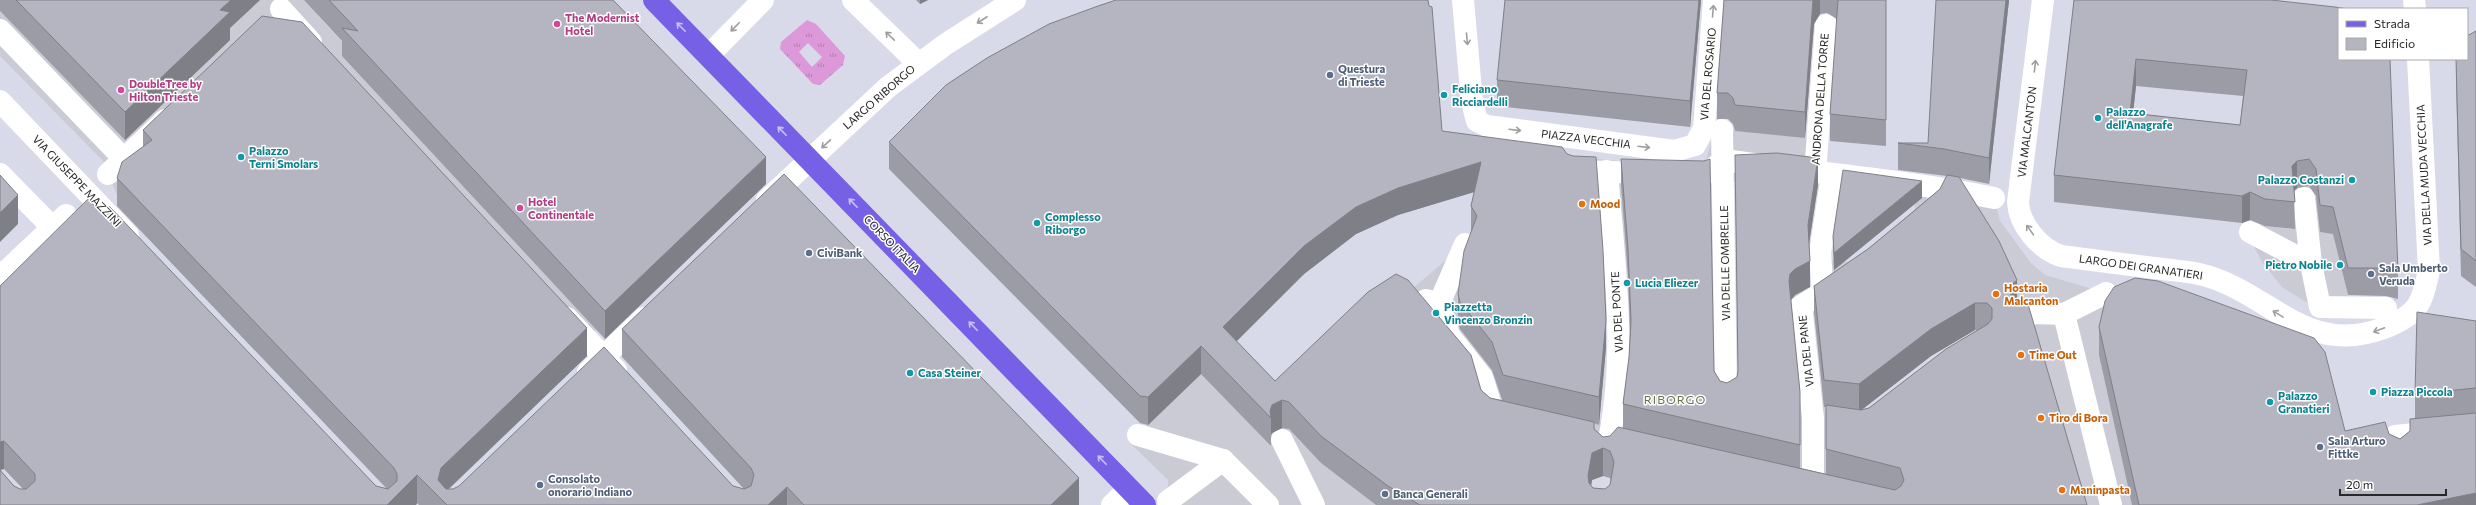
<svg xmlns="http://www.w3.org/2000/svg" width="2476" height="505" viewBox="0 0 2476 505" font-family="Commissioner,sans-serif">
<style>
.grass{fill:url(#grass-tufts);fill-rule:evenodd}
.plaza{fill:#cbcbd5;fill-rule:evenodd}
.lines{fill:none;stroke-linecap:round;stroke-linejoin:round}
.pedestrian{stroke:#fff;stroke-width:22}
.minor{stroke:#fff;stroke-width:22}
.secondary{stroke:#fff;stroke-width:22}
.primary{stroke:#7661e6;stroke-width:22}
.wall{fill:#9c9ca6;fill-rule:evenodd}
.shaded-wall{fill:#7f7f87}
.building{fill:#b5b5c1;stroke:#7f7f87;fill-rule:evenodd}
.oneway{stroke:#9e9e9e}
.oneway2{stroke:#c8c0f5}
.hotel-dot{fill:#d1479c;stroke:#fff;stroke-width:1.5}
.service-dot{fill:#5c6f8a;stroke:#fff;stroke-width:1.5}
.culture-dot{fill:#0f9aa8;stroke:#fff;stroke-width:1.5}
.food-dot{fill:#e8710a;stroke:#fff;stroke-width:1.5}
.labels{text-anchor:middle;stroke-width:3;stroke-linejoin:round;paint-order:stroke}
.hotel-label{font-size:11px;font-weight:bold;fill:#b23c85;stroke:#fff;text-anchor:start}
.service-label{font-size:11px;font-weight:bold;fill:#4e5e75;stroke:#fff;text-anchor:start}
.street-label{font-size:11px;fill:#272727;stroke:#fff}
.culture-label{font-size:11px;font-weight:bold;fill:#0d838f;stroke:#fff;text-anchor:start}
.food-label{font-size:11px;font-weight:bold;fill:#c56008;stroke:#fff;text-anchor:start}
.neighbourhood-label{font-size:12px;letter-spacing:1px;fill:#6b744b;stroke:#fff}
</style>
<defs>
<pattern id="grass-tufts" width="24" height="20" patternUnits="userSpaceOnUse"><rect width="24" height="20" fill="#dc98d9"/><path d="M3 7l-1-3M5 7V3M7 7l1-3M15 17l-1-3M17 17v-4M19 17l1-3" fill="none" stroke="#b27cb0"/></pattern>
</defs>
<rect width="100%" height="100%" fill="#d9dae9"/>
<path class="grass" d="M807 20 816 24 845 56 843 65 820 85 813 84 780 49 781 42ZM808 43 822 57 812 67 799 52Z"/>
<g class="plaza">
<path d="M260 0H332L317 15 604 322 587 339 119 200 103 161 0 56V11L120 134Z"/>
<path d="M1714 129 1809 138 1822 162 1994 198 2000 221 2031 263 2045 275 2106 293 2100 359 2129 491 2137 505H2050L2028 331 1908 232 1808 316 1826 413V481L1476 426 1406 294 1465 244 1468 245 1457 327 1499 333 1491 398 1603 423 1610 353 1601 261 1586 158 1688 167 1700 164 1707 157ZM1785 179 1829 184 1816 290 1793 292 1800 466 1622 428 1630 321 1627 181 1718 183ZM1832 185 1914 189 1915 219 1858 264 1824 258Z"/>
<path d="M2299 161 2309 162 2311 198 2325 199 2349 300 2398 299 2386 308 2320 307 2304 301 2282 287 2262 262 2250 239 2251 224 2292 229Z"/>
<path d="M1201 337 1321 463 1376 505H1171L1168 501V480L1130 443 1149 423 1146 420 1141 424 1127 409Z"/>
</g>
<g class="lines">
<g class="pedestrian">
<path d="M281 9 311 42"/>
<path d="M0 30 124 159"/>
<path d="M1722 130 1726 397"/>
<path d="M1574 171 1651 173"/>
<path d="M1815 173 1826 25"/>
<path d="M0 174 52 227"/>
<path d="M108 174 165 120"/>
<path d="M1683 174 1704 175 1724 160C1814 173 1905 180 1994 198"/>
<path d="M2304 198 2311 264"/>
<path d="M2250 232 2311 264 2320 307 2386 308"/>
<path d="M0 277 66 215"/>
<path d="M1823 294 1820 253 1832 175"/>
<path d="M1426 300 1439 304 1465 244"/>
<path d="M1439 304 1449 335 1482 377 1493 413 1505 415"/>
<path d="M2064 314 2111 505"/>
<path d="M567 318 616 370"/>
<path d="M2022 319 2034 313 2064 314 2106 293"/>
<path d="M1138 435 1223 460 1268 505"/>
<path d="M1282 440 1314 505"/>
<path d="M1606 452C1629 360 1614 264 1607 171"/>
<path d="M2398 454 2395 436 2476 428"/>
<path d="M1813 486V418L1801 306 1840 282"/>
<path d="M1168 501 1223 460"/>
</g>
<g class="minor">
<path d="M1463 0 1472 102 1477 121 1487 126 1674 151 1695 145 1704 128 1714 0"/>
<path d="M2043 0 2018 202C2019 225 2040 249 2061 256 2092 260 2123 264 2154 268 2169 270 2185 271 2199 274 2269 290 2304 358 2384 328 2418 315 2422 304 2429 270L2418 59"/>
<path d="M2414 0 2415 9"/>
<path d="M0 101 128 235"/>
</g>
<g class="secondary">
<path d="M853 0 918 63"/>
<path d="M709 55 763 0"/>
<path d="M767 200 888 87 946 44 1015 0"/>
<path d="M588 372 644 318"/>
<path d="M1112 505 1129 488"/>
</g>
<path class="primary" d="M654 0 1145 505"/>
</g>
<g class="wall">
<path d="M0 0H260L230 28V40L125 140 0 11Z"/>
<path d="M304 0H613L766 184 605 339 342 56V41Z"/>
<path d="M916 0H928L920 4Z"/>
<path d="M1505 0H1701L1690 127 1497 106V80Z"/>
<path d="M1724 0H1886V146L1830 141V114L1837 19 1827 13 1820 14 1814 24 1805 138 1735 131 1733 124 1728 119H1717V93Z"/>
<path d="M2009 0 1989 184 1960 178 2017 302 2087 505H1376L1321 463 1289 429 1282 428 1272 433 1271 435V446L1201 374 1148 425 1140 423 889 169V142L1442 131 1606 347 1599 425 1594 423V429L1603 437 1610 436 1623 428V404L1629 357 1630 333 1628 276 1621 185V159L1714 371 1720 381 1727 383 1737 377 1738 372 1735 155 1818 185 1809 243 1810 287 1795 295 1791 300 1800 392V468L1826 474V407H1824L1814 313V286L1868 249 1940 189 1947 176 1898 170V143H1928ZM1474 192 1471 206V232L1458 294V322L1460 329 1492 370 1502 400 1490 398 1481 390 1275 381 1236 341 1304 274 1356 234 1398 215ZM1975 330H1977L1869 408 1861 410 1931 356ZM1603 476 1610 478 1611 480 1610 485 1605 489 1593 488 1591 486 1592 480Z"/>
<path d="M2074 0H2271L2398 272V299L2386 296 2348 295 2333 234 2320 232 2316 196 2309 186 2297 188 2294 191 2295 229 2265 226 2250 220 2242 223 2054 202V175ZM2136 86 2243 96 2240 125 2133 113Z"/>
<path d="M2476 31V287L2461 276 2456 84V59Z"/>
<path d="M143 130 587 356 449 489 733 486 744 489 622 357V329L1079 505H419L417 503 416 505H0V286L106 218 376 486 387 489 117 206V178L143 147ZM4 469 23 489H20L14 486 0 470Z"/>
<path d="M1922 198 1834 270 1833 254V236Z"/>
<path d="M2476 321V505H2132L2099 355V327L2345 431 2389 434 2400 439 2410 431 2415 419V394Z"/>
</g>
<g class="shaded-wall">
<path d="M231 0H260L230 28V40L125 140V112L220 10Z"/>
<path d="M920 0H928L920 4Z"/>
<path d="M1699 0H1701L1690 127V101Z"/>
<path d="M1813 0H1820V14L1814 24 1805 138V112Z"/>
<path d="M2006 0H2009L1989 184V158Z"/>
<path d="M2136 59V86L2130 140V113Z"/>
<path d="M766 157V184L605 339V311Z"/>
<path d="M1818 158V185L1808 251V225Z"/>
<path d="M2297 161V188L2292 193V166Z"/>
<path d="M1481 162V190L1398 215 1356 234 1304 274 1223 355V327L1304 246 1356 207 1398 188Z"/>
<path d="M1922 181V198L1834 270V253Z"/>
<path d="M2250 192V220L2242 223V196Z"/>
<path d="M18 195V224L0 242V213Z"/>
<path d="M1810 261V287L1795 295 1790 301 1789 281 1790 274 1795 269Z"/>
<path d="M2017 280V308L2011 325V285Z"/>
<path d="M1975 303V330L1931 356 1859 412V384L1931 329Z"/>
<path d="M1606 320V347L1599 425V397Z"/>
<path d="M587 328V356L441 496 438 480 441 468Z"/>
<path d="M1201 346V374L1148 425V397Z"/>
<path d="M1282 400V428L1272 433 1271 435V418L1270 411 1272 405Z"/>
<path d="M4 441V469L0 470V442Z"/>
<path d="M1603 448V476L1592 480 1588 504V476L1592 453Z"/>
<path d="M417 475V503L416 505H387Z"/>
<path d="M1079 478V505H1051Z"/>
<path d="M787 487V505H768Z"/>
<path d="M2476 493V505H2417Z"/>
</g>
<g class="building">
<path d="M16 0H231L220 10 230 12 125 112Z"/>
<path d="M329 0H613L766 157 605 311 342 28 358 31Z"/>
<path d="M1116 0H1428L1429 6 1432 7 1442 131 1562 147 1567 154 1573 156 1596 157 1603 250 1606 320 1599 397 1503 375 1492 342 1460 302 1458 294 1464 251 1477 216 1471 206 1481 162 1398 188 1356 207 1304 246 1223 327 1275 381 1368 292 1396 274 1408 280 1471 355 1481 390 1490 398 1594 422V429L1603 437 1610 436 1618 427 1895 490 1901 486 1904 480 1900 468 1826 449V405L1861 410 1869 408 1946 349 1988 324 1992 319V308L1987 303H1975L1931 329 1859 384 1824 380 1814 286 1868 249 1914 211 1940 189 1947 175 1959 177 1999 241 2017 280 2011 285V297L2015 302 2028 304 2087 505H1420L1388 486 1321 436 1289 402 1282 400 1272 405 1270 411 1271 418 1201 346 1148 397 1140 396 889 142 946 85 987 58 1049 24 1098 6ZM1603 448 1610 451 1614 462 1610 485 1605 489 1593 488 1589 483 1588 476 1592 453Z"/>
<path d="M1505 0H1699L1690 101 1497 80Z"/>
<path d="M1724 0H1813L1805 112 1735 105 1733 98 1728 93H1717Z"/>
<path d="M1838 0H1886V120L1830 114Z"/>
<path d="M1936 0H2006L1989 158 1944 149 1898 143H1928Z"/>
<path d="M2074 0H2271L2335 7 2348 9H2339V59H2390L2398 272 2386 268H2348L2333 207 2320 205 2316 169 2309 159 2297 161 2292 166 2295 202 2265 199 2250 192 2242 196 2054 175ZM2136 59 2247 70 2240 125 2130 113Z"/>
<path d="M262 16 302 22 587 328 441 468 438 480 446 489H453L459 486 604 347 733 486 744 489 751 486 754 475 751 468 622 329 784 174 1079 478 1051 505H804L787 487 768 505H447L417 475 387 505H0V470L14 486 20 489H26L35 481V474L4 441 0 442V286L88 199 106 218 109 206 376 486 388 489 397 481V474L394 468 117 178 122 162 152 140 143 130Z"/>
<path d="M2476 31V261L2461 249 2456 59H2467V36Z"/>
<path d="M1777 153 1818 158 1808 225 1810 261 1795 269 1790 274 1789 281 1800 392V445L1623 404 1629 357 1631 321 1628 249 1621 159 1704 161 1710 159 1714 371 1720 381 1727 383 1737 377 1738 370 1735 155Z"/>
<path d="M1843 170 1922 181 1834 253 1833 236Z"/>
<path d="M0 175 18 195 0 213Z"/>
<path d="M2135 278 2158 281 2314 338 2325 352 2345 431 2385 422 2389 434 2400 439 2410 431V419L2476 413V493L2417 505H2139L2099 327 2105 301 2114 287Z"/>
<path d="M2417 312 2476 321V388L2415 394Z"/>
</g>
<defs><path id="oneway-shaft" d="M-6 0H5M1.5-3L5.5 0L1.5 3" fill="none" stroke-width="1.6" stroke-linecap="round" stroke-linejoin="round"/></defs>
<g class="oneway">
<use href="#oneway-shaft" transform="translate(1713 11) rotate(-85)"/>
<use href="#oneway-shaft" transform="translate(982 20) rotate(147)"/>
<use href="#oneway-shaft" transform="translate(735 27) rotate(134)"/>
<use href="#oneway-shaft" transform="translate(890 36) rotate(-136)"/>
<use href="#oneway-shaft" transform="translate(1467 39) rotate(85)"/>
<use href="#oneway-shaft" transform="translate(2035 66) rotate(-83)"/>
<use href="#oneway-shaft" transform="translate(1515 130) rotate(7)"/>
<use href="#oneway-shaft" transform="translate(826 144) rotate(137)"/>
<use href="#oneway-shaft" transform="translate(1644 147) rotate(7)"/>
<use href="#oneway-shaft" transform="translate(2030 230) rotate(-125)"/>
<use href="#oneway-shaft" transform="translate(2278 314) rotate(-149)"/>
<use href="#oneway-shaft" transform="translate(2379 330) rotate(159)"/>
</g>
<g class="oneway2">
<use href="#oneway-shaft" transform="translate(681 27) rotate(-135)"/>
<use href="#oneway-shaft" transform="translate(782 131) rotate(-134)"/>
<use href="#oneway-shaft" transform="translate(853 203) rotate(-134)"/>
<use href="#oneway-shaft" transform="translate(973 326) rotate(-134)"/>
<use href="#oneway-shaft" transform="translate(1102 460) rotate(-134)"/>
</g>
<g class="hotel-dot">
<circle cx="557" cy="24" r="4"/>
<circle cx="121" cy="90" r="4"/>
<circle cx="520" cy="208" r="4"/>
</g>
<g class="service-dot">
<circle cx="1330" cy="75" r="4"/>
<circle cx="809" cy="253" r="4"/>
<circle cx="2371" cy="274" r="4"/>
<circle cx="2320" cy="447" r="4"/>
<circle cx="540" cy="485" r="4"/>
<circle cx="1385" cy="494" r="4"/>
</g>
<g class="culture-dot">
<circle cx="1444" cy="95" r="4"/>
<circle cx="2098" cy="118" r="4"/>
<circle cx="241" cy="157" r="4"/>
<circle cx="2352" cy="180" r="4"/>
<circle cx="1037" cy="223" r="4"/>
<circle cx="2340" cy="265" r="4"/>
<circle cx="1627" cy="283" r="4"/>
<circle cx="1436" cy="313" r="4"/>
<circle cx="910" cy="373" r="4"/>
<circle cx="2373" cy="392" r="4"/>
<circle cx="2270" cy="402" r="4"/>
</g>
<g class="food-dot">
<circle cx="1582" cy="204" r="4"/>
<circle cx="1996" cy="294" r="4"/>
<circle cx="2021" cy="355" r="4"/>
<circle cx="2041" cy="418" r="4"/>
<circle cx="2062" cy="490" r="4"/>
</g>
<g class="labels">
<g class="hotel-label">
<text x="565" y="22">The Modernist<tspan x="565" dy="13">Hotel</tspan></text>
<text x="129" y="88">DoubleTree by<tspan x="129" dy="13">Hilton Trieste</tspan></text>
<text x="528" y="206">Hotel<tspan x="528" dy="13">Continentale</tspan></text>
</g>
<g class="service-label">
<text x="1338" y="73">Questura<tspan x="1338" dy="13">di Trieste</tspan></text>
<text x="817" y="257">CiviBank</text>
<text x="2379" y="272">Sala Umberto<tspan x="2379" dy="13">Veruda</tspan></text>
<text x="2328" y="445">Sala Arturo<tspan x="2328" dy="13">Fittke</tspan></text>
<text x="548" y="483">Consolato<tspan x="548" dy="13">onorario Indiano</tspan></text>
<text x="1393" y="498">Banca Generali</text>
</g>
<g class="street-label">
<text transform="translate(1708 74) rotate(-85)" y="4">VIA DEL ROSARIO</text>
<text transform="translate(879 97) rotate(-41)" y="4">LARGO RIBORGO</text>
<text transform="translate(1820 99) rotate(-86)" y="4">ANDRONA DELLA TORRE</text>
<text transform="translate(2027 132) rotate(-83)" y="4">VIA MALCANTON</text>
<text transform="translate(1586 139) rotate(7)" y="4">PIAZZA VECCHIA</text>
<text transform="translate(2424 175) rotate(-93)" y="4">VIA DELLA MUDA VECCHIA</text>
<text transform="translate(77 181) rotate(46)" y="4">VIA GIUSEPPE MAZZINI</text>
<text transform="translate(892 244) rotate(46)" y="4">CORSO ITALIA</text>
<text transform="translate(1725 263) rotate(-91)" y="4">VIA DELLE OMBRELLE</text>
<text transform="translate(2141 267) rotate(8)" y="4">LARGO DEI GRANATIERI</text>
<text transform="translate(1617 312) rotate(-93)" y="4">VIA DEL PONTE</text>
<text transform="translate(1806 351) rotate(-96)" y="4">VIA DEL PANE</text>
</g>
<g class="culture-label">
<text x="1452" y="93">Feliciano<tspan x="1452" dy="13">Ricciardelli</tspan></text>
<text x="2106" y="116">Palazzo<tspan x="2106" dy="13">dell'Anagrafe</tspan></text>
<text x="249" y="155">Palazzo<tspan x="249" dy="13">Terni Smolars</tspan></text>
<text x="2344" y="184" text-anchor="end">Palazzo Costanzi</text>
<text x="1045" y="221">Complesso<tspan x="1045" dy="13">Riborgo</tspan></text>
<text x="2332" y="269" text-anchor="end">Pietro Nobile</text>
<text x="1635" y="287">Lucia Eliezer</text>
<text x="1444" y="311">Piazzetta<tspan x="1444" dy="13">Vincenzo Bronzin</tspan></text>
<text x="918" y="377">Casa Steiner</text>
<text x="2381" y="396">Piazza Piccola</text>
<text x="2278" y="400">Palazzo<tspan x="2278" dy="13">Granatieri</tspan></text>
</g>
<g class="food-label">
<text x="1590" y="208">Mood</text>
<text x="2004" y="292">Hostaria<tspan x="2004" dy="13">Malcanton</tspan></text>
<text x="2029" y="359">Time Out</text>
<text x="2049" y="422">Tiro di Bora</text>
<text x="2070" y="494">Maninpasta</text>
</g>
<g class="neighbourhood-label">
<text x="1675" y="404">RIBORGO</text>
</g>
</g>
<rect x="2338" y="8" width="130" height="52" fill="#ffffff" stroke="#a9a9a9"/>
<rect x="2346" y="21" width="20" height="6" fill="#7661e6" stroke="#a9a9a9"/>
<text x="2374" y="28" font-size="12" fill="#272727">Strada</text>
<rect x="2346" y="38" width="20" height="12" fill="#b5b5c1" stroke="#a9a9a9"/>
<text x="2374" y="48" font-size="12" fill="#272727">Edificio</text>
<path d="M2340 489v6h106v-6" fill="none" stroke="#272727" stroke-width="2"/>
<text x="2346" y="489" font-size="12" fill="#272727" stroke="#ffffff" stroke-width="3" paint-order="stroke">20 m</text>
</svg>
